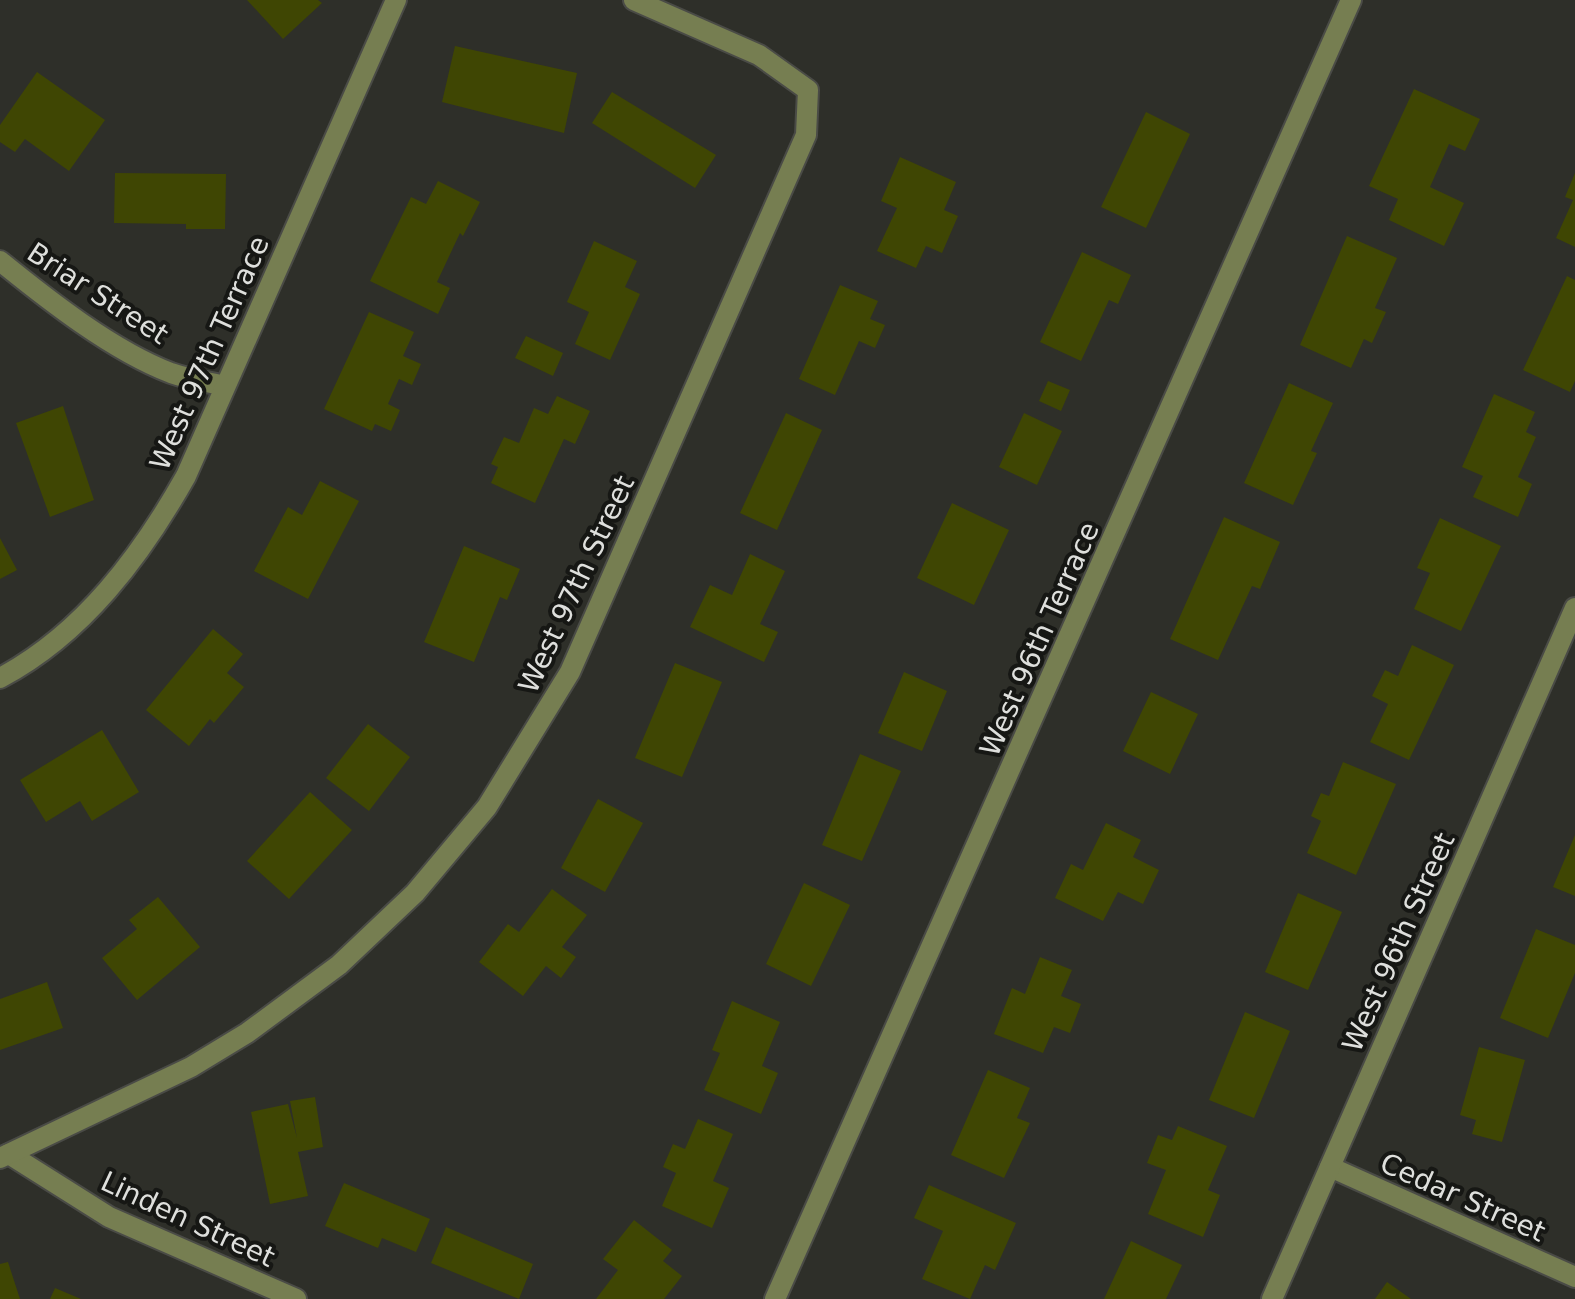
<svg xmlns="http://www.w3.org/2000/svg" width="1575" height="1299" viewBox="0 0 1575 1299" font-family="'DejaVu Sans',sans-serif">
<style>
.building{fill:#3f4603}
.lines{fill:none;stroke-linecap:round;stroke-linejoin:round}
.minor-casing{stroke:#4a4b46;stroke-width:24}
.minor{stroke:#767e51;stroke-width:20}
.labels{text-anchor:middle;stroke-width:8;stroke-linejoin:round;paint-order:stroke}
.street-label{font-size:28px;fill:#dedfdc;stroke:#161714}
</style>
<rect width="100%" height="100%" fill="#2e2f29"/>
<g class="building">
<path d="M247 0H318L322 3 283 39Z"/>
<path d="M455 46 577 73 564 133 442 102Z"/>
<path d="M37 72 105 120 69 171 25 139 15 152 0 142V125Z"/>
<path d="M1414 89 1480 119 1465 151 1449 144 1430 187 1464 203 1444 246 1389 220 1398 199 1369 186Z"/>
<path d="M612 92 716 155 695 188 592 123Z"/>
<path d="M1146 112 1190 134 1146 228 1101 207Z"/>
<path d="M900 157 956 182 944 210 958 216 942 253 926 246 916 268 877 251 897 208 881 201Z"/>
<path d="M115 173 226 174 225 229H186V224L114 223Z"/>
<path d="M1575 173V247L1556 238 1573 200 1565 197Z"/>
<path d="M438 181 480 202 463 236 460 233 437 282 450 288 438 314 370 281 411 197 426 204Z"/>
<path d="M1347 236 1397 258 1375 308 1386 312 1372 343 1364 339 1351 368 1300 345Z"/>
<path d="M594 241 637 261 625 287 640 294 610 360 575 344 589 312 567 302Z"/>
<path d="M1082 252 1131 275 1118 304 1109 300 1081 361 1040 342Z"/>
<path d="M1567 276 1575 280V381L1570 392 1523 370Z"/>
<path d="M840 285 878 301 870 319 885 325 875 348 859 341 835 395 799 379Z"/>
<path d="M369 312 414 332 403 356 421 364 412 385 399 379 388 404 400 410 391 431 375 424 372 431 324 409Z"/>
<path d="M526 336 563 353 553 376 515 358Z"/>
<path d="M1048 381 1070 390 1061 411 1039 401Z"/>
<path d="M1289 383 1333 403 1311 451 1317 453 1293 505 1244 483Z"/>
<path d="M1494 394 1535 412 1526 432 1536 437 1518 477 1532 484 1518 517 1473 497 1483 476 1462 467Z"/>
<path d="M557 396 590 411 575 444 564 439 535 503 491 483 498 467 491 464 504 437 519 443 534 408 548 414Z"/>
<path d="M63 406 94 500 50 517 16 423Z"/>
<path d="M786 413 822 430 777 530 740 513Z"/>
<path d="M1024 413 1062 431 1037 485 999 467Z"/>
<path d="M320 481 359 501 308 599 254 571 288 507 302 515Z"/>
<path d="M952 503 1009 530 974 605 917 578Z"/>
<path d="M1224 517 1280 542 1260 589 1252 586 1218 660 1170 639Z"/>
<path d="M1440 518 1501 546 1461 631 1414 609 1430 573 1417 568Z"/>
<path d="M0 538 17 570 0 579Z"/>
<path d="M464 546 520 569 507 600 500 597 474 662 424 642Z"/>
<path d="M750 554 785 571 760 624 778 632 764 662 690 627 710 585 732 595Z"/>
<path d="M213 629 243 654 227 673 244 687 214 723 210 719 189 746 146 710Z"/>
<path d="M1412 645 1454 665 1409 760 1370 742 1388 704 1372 696 1385 670 1398 676Z"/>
<path d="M675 663 722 682 682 777 635 758Z"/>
<path d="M904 672 947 691 922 751 878 733Z"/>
<path d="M1151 692 1198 714 1170 774 1123 751Z"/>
<path d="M368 724 410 757 369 811 326 778Z"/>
<path d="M102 730 139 792 92 821 80 801 46 822 20 780Z"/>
<path d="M860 754 901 771 862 861 822 845Z"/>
<path d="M1343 762 1396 784 1356 875 1307 853 1321 821 1311 816 1321 793 1329 796Z"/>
<path d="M310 792 352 830 289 899 247 861Z"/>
<path d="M598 799 643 823 605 892 561 868Z"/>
<path d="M1106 823 1141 840 1133 857 1159 870 1143 904 1118 892 1103 921 1055 898 1071 864 1083 870Z"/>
<path d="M1575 835V896L1553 887Z"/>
<path d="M804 883 850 905 811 986 766 964Z"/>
<path d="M552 889 587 915 562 947 576 957 561 978 546 966 523 996 479 962 508 924 519 932Z"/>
<path d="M1298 893 1342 912 1308 990 1265 972Z"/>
<path d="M158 897 200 947 137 1000 102 958 137 929 129 920Z"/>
<path d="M1536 929 1575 945V973L1548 1038 1500 1018Z"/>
<path d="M1040 957 1072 970 1061 996 1081 1004 1070 1033 1054 1027 1043 1053 994 1034 1012 988 1025 994Z"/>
<path d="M47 982 63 1028 0 1050V999Z"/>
<path d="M732 1001 780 1022 762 1066 778 1073 761 1114 704 1090 720 1053 712 1050Z"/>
<path d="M1245 1012 1290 1031 1254 1118 1209 1100Z"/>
<path d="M1479 1047 1525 1060 1502 1142 1472 1134 1476 1120 1460 1115Z"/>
<path d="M988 1070 1030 1088 1017 1118 1030 1123 1004 1178 951 1155Z"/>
<path d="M315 1097 323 1147 298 1152 308 1196 270 1204 251 1112 288 1104 297 1138 290 1101Z"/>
<path d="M698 1119 733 1134 713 1181 729 1188 712 1228 662 1206 676 1173 663 1167 673 1144 685 1149Z"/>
<path d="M1178 1126 1227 1146 1208 1190 1220 1195 1203 1237 1148 1214 1166 1170 1147 1163 1158 1135 1172 1140Z"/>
<path d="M344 1183 430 1219 416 1252 382 1238 378 1248 325 1226Z"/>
<path d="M929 1185 1016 1223 995 1270 985 1265 970 1299 922 1279 943 1231 914 1218Z"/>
<path d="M634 1220 672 1250 663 1261 682 1276 664 1299H596L618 1270 603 1259Z"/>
<path d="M446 1227 533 1264 519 1299 431 1263Z"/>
<path d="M1131 1241 1182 1265 1166 1299H1104Z"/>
<path d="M8 1262 20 1299H0V1264Z"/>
<path d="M1387 1282 1411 1299H1375Z"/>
<path d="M55 1288 81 1299H50Z"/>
</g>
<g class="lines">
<g class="minor-casing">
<g id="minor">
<path d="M0 261C48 300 113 351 171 373 188 379 208 382 225 386"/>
<path d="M0 678C83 634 141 556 186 476L396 0"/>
<path d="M9 1154 109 1217 296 1299"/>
<path d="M0 1158 191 1067 247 1033 339 965 415 893 487 807 570 672 806 135 808 90 759 55 634 0"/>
<path d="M1330 1167 1575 1277"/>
<path d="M775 1299 1351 0"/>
<path d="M1272 1299 1575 608"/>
</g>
</g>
<use href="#minor" class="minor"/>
</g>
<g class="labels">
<g class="street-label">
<text transform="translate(98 293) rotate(33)" y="10">Briar Street</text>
<text transform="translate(209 353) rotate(-66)" y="10">West 97th Terrace</text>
<text transform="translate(576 584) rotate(-65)" y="10">West 97th Street</text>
<text transform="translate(1039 639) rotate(-66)" y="10">West 96th Terrace</text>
<text transform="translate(1398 942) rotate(-66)" y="10">West 96th Street</text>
<text transform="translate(1463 1197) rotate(24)" y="10">Cedar Street</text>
<text transform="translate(188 1219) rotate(25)" y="10">Linden Street</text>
</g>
</g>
</svg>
